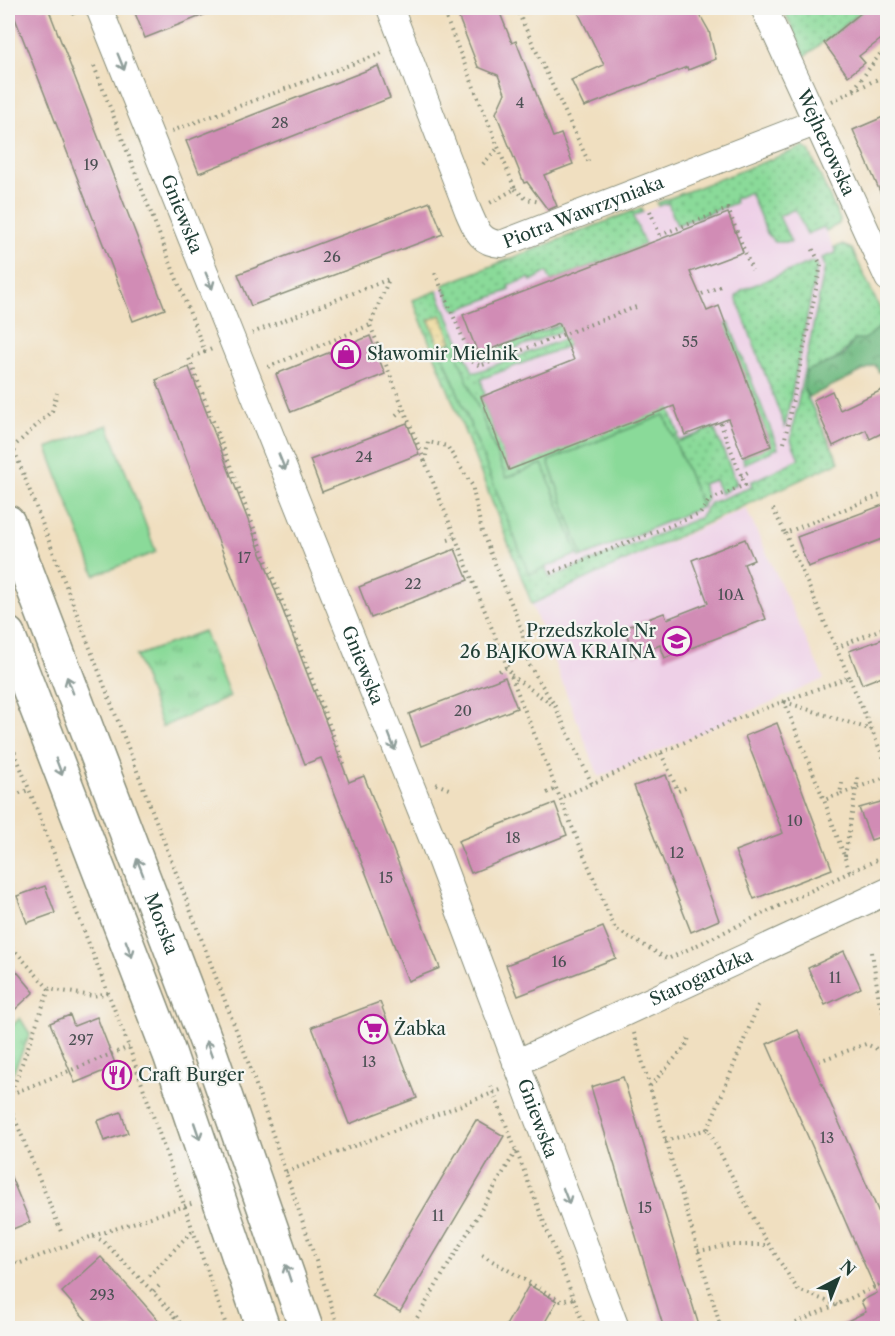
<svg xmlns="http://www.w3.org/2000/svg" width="895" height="1336" viewBox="0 0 895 1336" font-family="'Libre Caslon Text',serif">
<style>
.built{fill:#eed0e7}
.grass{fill:url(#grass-dots);stroke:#548c66;stroke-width:1.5}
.forest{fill:url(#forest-crowns);stroke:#477c5a;stroke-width:1.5}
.sand{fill:url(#sand-dots);stroke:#868c69;stroke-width:1.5}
.park{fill:url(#park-tufts);stroke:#548c66;stroke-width:1.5}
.pitch{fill:#8ada99;stroke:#548c66;stroke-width:1.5}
.building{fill:#d18cb5}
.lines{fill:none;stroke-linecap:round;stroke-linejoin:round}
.street-casing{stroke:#888e7a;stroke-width:28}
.primary-casing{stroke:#888e7a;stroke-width:36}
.path{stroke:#888e7a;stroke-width:4;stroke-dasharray:1.5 4.5;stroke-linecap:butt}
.street{stroke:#fff;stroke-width:26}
.primary{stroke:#fff;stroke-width:33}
.oneway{stroke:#8f9e9a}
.labels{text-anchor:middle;stroke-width:4.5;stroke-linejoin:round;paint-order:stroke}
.number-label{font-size:15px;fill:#4c5154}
.street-label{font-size:18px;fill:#1f3d34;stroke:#f6f6f2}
.poi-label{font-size:18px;fill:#1f3d34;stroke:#f6f6f2;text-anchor:start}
</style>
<defs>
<pattern id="grass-dots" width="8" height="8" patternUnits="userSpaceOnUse" patternTransform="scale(1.5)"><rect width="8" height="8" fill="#8ada99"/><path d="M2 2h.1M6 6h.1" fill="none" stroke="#70b27e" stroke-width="1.8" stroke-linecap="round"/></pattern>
<pattern id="forest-crowns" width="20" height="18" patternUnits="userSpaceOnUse" patternTransform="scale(1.5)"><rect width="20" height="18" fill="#6fba81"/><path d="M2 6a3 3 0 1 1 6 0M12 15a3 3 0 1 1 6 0" fill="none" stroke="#5b986a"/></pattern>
<pattern id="sand-dots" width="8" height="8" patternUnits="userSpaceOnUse" patternTransform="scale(1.5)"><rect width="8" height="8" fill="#eeda9e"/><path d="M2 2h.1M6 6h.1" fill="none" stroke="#ccbc89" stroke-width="1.8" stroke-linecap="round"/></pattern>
<pattern id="park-tufts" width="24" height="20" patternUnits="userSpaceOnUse" patternTransform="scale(1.5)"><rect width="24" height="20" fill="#8ada99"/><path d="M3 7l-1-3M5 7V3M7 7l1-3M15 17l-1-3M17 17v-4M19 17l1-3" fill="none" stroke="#70b27e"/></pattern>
</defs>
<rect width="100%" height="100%" fill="#f6f6f2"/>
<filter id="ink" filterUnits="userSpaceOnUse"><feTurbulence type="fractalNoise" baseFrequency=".0167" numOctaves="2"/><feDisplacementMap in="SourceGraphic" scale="12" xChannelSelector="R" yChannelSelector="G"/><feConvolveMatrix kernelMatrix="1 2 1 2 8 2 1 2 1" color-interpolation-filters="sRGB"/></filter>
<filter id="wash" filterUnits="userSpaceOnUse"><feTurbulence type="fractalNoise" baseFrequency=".008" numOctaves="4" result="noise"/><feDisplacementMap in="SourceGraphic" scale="24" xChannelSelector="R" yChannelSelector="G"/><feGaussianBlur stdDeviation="1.35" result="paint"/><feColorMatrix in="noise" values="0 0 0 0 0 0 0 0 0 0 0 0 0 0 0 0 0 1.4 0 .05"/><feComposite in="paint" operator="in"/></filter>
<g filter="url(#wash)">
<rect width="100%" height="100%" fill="#f0dfc0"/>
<path class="built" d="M790 156 887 360 810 397 839 462 620 564 746 508 824 679 599 777 413 300Z"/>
<g class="grass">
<path d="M783 8H867L805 56Z"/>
<path d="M803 147 809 151 840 220 839 224 826 231 824 227 807 234 795 209 779 216 791 242H775L767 233 750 192 734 199 735 203 677 225 668 203 658 206 657 203Z"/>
<path d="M641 208 643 212 633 216 645 245 551 281 547 272 531 281 529 278 508 286 510 290 458 310 454 309 443 285Z"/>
<path d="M842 245 852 249 886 322 865 339 849 345C840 362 823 365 806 372L804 390 839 462 532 604 413 300 437 291 473 372H477L625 316 615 328 481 379 485 395 481 397 509 469 650 357 679 434 677 436 679 441 714 428 737 484 721 494 715 480 702 484 707 498 702 507 664 415 548 461 583 557H579L542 464 506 478 441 316 429 320 529 573 545 567 550 578 699 518 710 503 752 487 751 482 799 459 791 440 792 431 825 267 822 258 836 253 834 247Z"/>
<path d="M814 261 817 267 785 427 736 297 742 290Z"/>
<path d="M669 283 672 289 485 360 478 356Z"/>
<path d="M729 323 778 448 744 464 743 457 771 445 725 324Z"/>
</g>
<path class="forest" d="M886 322 887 368 879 372 875 365 809 397 804 390 806 371 836 360 844 355 855 339H865Z"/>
<path class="sand" d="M441 315 452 342 440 347 429 320Z"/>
<g class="park">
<path d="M204 631 230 697 162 727 136 656Z"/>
<path d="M20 1018 30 1034 11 1077 8 1074V1030Z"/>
</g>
<g class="pitch">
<path d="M452 342 506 478 542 464 578 554 529 574 440 347Z"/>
<path d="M664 415 702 507 583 557 548 461Z"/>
<path d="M108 425 156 552 95 575 47 448Z"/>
</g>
<g id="blocks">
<g class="building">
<path d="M11 8H48L165 309 133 321Z"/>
<path d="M133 8H219V9L145 38Z"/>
<path d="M455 8H498L512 43 516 41 553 137 561 134 573 164 544 175 557 206 548 210 527 182 524 183 496 113 505 93 498 75 478 67Z"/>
<path d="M576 8H696L709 31 716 59 688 70 687 67 584 107 571 80 604 65Z"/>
<path d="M867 8H888V34L859 56 865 63 848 76 824 43Z"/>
<path d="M378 66 390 98 199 173 186 141Z"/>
<path d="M888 115V210L853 130Z"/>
<path d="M430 202 443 234 251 306 238 274Z"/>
<path d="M728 213 743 252 690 272 707 311 719 306 771 446 743 457 728 419 685 435 674 406 509 470 481 397 574 360 559 323 478 354 463 315Z"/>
<path d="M370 336 385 374 291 412 276 374Z"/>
<path d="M189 367 349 782 364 776 440 968 408 981 321 758 305 764 156 380Z"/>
<path d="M882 390 888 401V430L870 439 866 430 833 446 813 400 832 391 840 410Z"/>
<path d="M407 423 419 454 322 492 310 460Z"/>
<path d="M888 503V537L808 567 797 537Z"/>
<path d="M745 539 754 560 744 564 766 619 665 658 660 645 635 656 624 628 664 613 667 619 708 603 692 560Z"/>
<path d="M455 549 468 580 371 618 359 587Z"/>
<path d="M888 637V674L862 684 849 651Z"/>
<path d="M505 677 517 708 421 746 409 714Z"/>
<path d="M777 723 832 869 754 899 735 851 783 833 745 736Z"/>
<path d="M666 775 719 920 691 932 634 786Z"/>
<path d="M888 800V834L871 840 859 808Z"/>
<path d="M555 803 567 835 471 873 458 841Z"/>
<path d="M45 886 55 913 27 923 17 896Z"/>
<path d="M603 927 616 958 518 996 506 965Z"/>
<path d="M844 951 861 988 825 1005 808 968Z"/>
<path d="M8 961 34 992 8 1016Z"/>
<path d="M380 1002 417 1098 349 1124 312 1027Z"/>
<path d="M70 1015 74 1026 97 1017 116 1066 75 1083 50 1023Z"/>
<path d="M798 1030 888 1233V1329H831L866 1312 861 1301 877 1293 767 1044Z"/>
<path d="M623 1077 700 1329H664L591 1087Z"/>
<path d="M121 1112 128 1133 104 1141 97 1121Z"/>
<path d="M476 1120 504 1136 400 1312 372 1296Z"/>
<path d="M8 1170 30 1222 8 1231Z"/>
<path d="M101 1257 138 1297 166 1329H94L62 1292Z"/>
<path d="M529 1285 557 1301 541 1329H504Z"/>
</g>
</g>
</g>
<g filter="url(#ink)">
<use href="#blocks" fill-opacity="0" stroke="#888e7a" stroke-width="1.5"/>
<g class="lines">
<g class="street-casing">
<g id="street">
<path id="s1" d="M99 8 432 838 616 1328"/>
<path id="s2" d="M390 8 468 211C476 229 480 243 501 244L817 122"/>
<path id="s3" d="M764 8 888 278"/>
<path id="s4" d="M516 1063 888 891"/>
</g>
</g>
<g class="primary-casing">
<g id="primary">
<path id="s5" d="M8 522 209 1049 306 1328"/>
<path d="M8 634 170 1055 263 1328"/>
</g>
</g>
<g class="path">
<path d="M71 8 75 17"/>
<path d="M442 8 515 189 490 203"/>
<path d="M516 8 589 163"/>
<path d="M881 39 888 45"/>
<path d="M94 66 205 352 212 349"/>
<path d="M854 89 886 46 888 48"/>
<path d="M832 101 888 74"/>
<path d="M172 131 382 53"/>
<path d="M483 164 498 148"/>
<path d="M515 189 526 199 540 202"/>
<path d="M650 211 661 238"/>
<path d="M660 235 728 209 752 270"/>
<path d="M435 273 473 362 480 366 636 307"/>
<path d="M702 294 721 286"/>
<path d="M252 333 389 279 370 325 560 798"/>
<path d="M205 352 189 358 345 766"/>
<path d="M268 367 370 325"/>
<path d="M396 415 403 409"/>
<path d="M8 434 245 1053 339 1328"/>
<path d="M784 443 821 265 811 246"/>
<path d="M8 452 52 411 57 393"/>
<path d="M425 462 428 442 447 446 472 485 482 532 521 627 529 665 555 706 592 784"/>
<path d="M741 476 748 472"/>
<path d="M773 509 785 533"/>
<path d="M448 540 455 538"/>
<path d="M550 573 700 514 709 500 745 485 720 422"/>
<path d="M836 648 888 626"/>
<path d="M499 671 507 667"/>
<path d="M511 675 551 704"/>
<path d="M849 677 785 533 888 492"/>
<path d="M784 701 824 800"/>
<path d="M785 702 872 730"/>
<path d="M8 735 129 1047 227 1328"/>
<path d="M661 753 678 791 688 787"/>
<path d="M842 783 840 794 824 800 850 872 888 855"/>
<path d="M436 784 449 789"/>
<path d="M547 793 556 789"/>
<path d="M841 794 888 776"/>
<path d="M8 797 29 790"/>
<path d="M845 856 858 777"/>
<path d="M850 872 668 959 615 929 560 798 734 720 849 677 887 766"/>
<path d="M8 943 49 989 93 996 108 993"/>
<path d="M872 952 879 1000 888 1026"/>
<path d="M49 989 8 1102 62 1234"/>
<path d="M634 1033 721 1328"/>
<path d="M819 1061 866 1044 888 1054"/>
<path d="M491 1086 585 1328"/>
<path d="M650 1086 686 1046 690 1035"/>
<path d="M11 1094 129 1047"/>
<path d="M708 1129 759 1003"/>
<path d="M665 1141 708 1129 759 1229 798 1290 837 1305"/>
<path d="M286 1172 503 1089"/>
<path d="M93 1236 194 1203"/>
<path d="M698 1251 732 1245H769"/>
<path d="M8 1253 18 1264 93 1236 103 1241 153 1292"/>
<path d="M482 1255 561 1301 574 1298"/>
<path d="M149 1276 194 1229"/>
<path d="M159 1286 153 1292 175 1316 171 1328"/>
<path d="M176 1316 183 1328"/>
<path d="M411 1328 516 1151"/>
<path d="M785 1328 888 1281"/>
</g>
<use href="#street" class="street"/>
<use href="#primary" class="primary"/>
</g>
<defs><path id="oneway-shaft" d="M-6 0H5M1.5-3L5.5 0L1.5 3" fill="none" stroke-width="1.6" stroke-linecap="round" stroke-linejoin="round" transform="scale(1.5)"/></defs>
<g class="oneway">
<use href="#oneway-shaft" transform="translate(121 62) rotate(68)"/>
<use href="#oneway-shaft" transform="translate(209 281) rotate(68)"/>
<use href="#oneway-shaft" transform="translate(282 462) rotate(68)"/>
<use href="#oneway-shaft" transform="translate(70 685) rotate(-111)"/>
<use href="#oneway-shaft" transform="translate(392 742) rotate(69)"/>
<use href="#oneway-shaft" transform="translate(59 767) rotate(69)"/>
<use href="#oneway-shaft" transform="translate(140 867) rotate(-111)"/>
<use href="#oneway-shaft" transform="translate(129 949) rotate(69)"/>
<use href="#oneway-shaft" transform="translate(209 1049) rotate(-110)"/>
<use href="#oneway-shaft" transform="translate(197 1131) rotate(71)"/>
<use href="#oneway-shaft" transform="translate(566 1196) rotate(69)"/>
<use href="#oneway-shaft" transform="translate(288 1273) rotate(-108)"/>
</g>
</g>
<defs>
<g id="shop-ring" transform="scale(1.5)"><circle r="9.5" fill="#f6f6f2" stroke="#b5179e" stroke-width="1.5"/><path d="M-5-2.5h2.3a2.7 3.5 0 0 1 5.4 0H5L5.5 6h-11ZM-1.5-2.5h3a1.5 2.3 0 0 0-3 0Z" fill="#b5179e"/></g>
<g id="school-ring" transform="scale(1.5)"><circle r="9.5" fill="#f6f6f2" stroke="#b5179e" stroke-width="1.5"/><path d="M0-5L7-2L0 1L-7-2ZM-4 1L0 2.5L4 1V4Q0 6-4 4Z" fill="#b5179e"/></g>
<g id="supermarket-ring" transform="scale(1.5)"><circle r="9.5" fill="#f6f6f2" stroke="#b5179e" stroke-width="1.5"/><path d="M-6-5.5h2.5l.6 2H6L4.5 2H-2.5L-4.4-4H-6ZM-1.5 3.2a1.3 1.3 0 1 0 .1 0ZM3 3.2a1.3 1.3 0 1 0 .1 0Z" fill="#b5179e"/></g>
<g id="restaurant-ring" transform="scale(1.5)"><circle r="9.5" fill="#f6f6f2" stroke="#b5179e" stroke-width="1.5"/><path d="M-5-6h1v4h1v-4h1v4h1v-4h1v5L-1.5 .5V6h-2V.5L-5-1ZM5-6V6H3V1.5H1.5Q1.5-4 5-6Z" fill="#b5179e"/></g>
</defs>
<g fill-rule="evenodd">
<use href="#shop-ring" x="346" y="354"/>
<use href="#school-ring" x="677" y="641"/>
<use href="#supermarket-ring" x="373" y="1029"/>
<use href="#restaurant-ring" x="117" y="1075"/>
</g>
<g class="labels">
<g class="number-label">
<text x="520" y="108">4</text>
<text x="280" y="128">28</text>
<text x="91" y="170">19</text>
<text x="332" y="262">26</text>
<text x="690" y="347">55</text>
<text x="364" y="462">24</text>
<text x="244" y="563">17</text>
<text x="413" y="589">22</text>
<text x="731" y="600">10A</text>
<text x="463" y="716">20</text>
<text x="795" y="826">10</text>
<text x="513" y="843">18</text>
<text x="677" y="858">12</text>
<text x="386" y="883">15</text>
<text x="559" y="967">16</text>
<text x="835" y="983">11</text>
<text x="81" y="1045">297</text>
<text x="369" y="1067">13</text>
<text x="827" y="1143">13</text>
<text x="645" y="1213">15</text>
<text x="438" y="1221">11</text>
<text x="102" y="1300">293</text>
</g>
<g class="street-label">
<text dy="6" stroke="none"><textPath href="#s3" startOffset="148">Wejherowska</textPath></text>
<text dy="6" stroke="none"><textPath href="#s2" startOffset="356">Piotra Wawrzyniaka</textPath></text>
<text dy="6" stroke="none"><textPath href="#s1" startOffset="222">Gniewska</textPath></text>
<text dy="6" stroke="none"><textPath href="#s1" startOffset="708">Gniewska</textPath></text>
<text dy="6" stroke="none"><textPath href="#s5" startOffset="430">Morska</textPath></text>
<text dy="6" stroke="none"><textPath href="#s4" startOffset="204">Starogardzka</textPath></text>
<text dy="6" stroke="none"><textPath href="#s1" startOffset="1194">Gniewska</textPath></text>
</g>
<g class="poi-label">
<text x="367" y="360">Sławomir Mielnik</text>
<text x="656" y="637" text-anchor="end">Przedszkole Nr<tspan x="656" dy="21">26 BAJKOWA KRAINA</tspan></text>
<text x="394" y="1035">Żabka</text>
<text x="138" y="1081">Craft Burger</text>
</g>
</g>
<rect width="895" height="1336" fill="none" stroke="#f6f6f2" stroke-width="30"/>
<g transform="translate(838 1279) rotate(42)" stroke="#f6f6f2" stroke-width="4.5" paint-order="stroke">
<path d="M0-4.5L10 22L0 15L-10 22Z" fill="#1f3d34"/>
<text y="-9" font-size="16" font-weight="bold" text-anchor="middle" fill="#1f3d34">N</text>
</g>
</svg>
